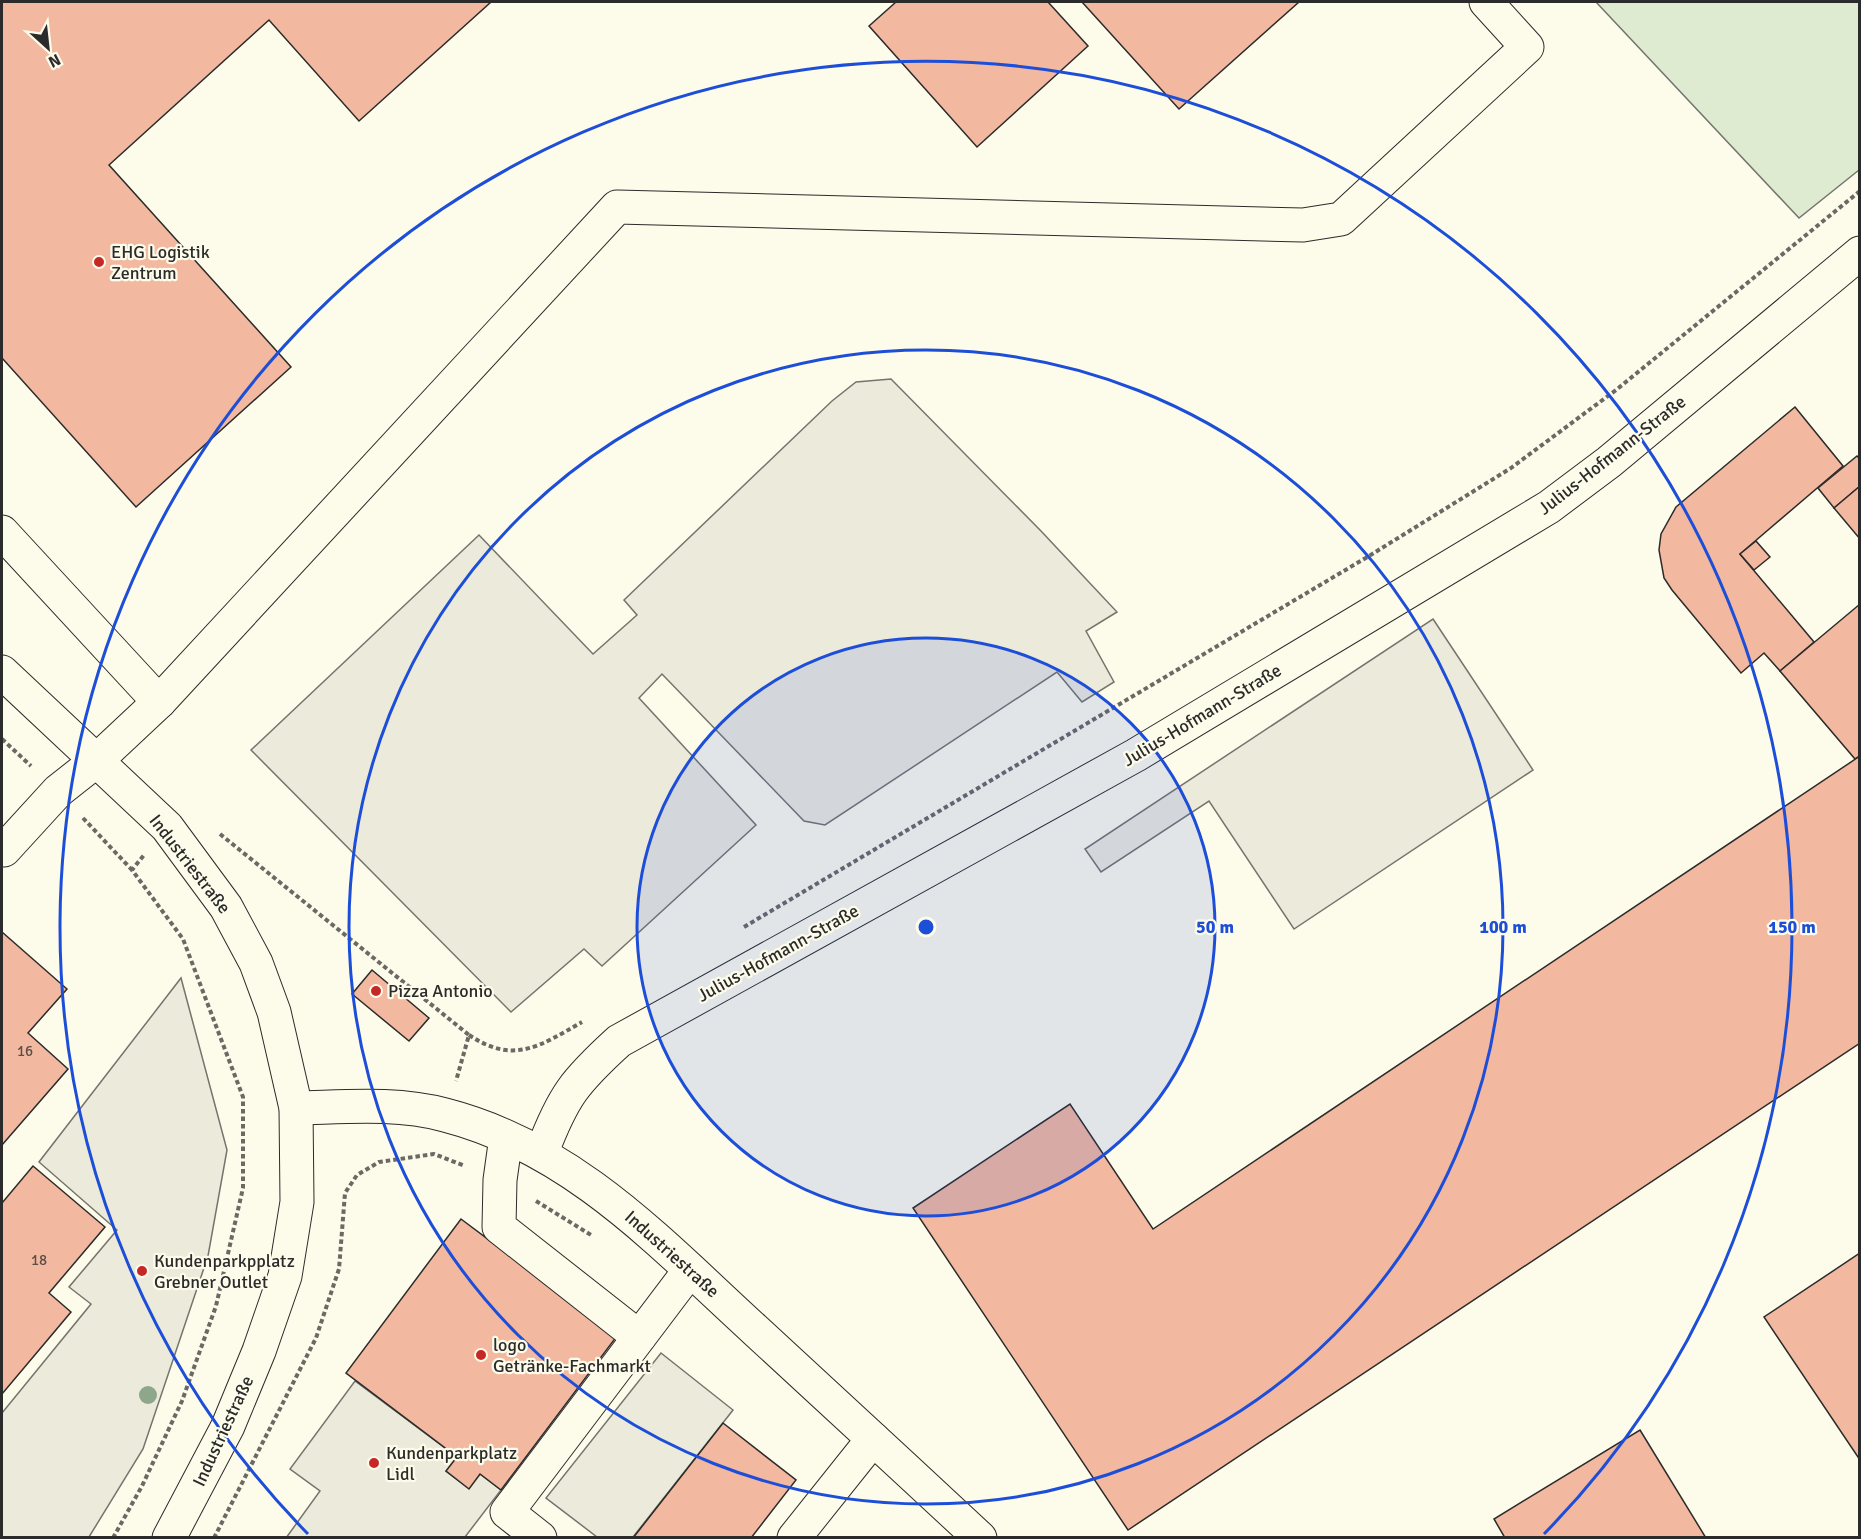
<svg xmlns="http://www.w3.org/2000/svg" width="1861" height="1539" viewBox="0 0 1861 1539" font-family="Signika,sans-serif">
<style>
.green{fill:#deebd1;stroke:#74746e;stroke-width:1.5}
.parking{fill:#eceadb;stroke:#74746e;stroke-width:1.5}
.building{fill:#f2b8a0;stroke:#2b2b2b;stroke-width:1.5}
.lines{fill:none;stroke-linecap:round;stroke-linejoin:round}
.minor-casing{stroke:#2b2b2b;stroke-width:35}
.major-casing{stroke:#2b2b2b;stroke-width:35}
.path{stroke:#6a6964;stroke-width:4;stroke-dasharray:4.5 3;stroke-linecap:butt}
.minor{stroke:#fdfbea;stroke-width:33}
.major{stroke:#fdfbea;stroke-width:33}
.tree{fill:#8ea78a}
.ring{fill:none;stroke:#1d4ed8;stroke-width:3}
.poi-dot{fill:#c62828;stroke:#fdfbea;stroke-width:2}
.labels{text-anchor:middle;stroke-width:4.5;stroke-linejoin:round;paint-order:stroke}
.number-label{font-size:15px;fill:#5d4e48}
.poi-label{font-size:18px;fill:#2b2b2b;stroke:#fdfbea;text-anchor:start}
.street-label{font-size:18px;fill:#2b2b2b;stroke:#fdfbea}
.centre{fill:#1d4ed8;stroke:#fdfbea;stroke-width:3}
.ring-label{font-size:18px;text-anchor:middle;font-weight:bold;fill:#1d4ed8;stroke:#fdfbea;stroke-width:4.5;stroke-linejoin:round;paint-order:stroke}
</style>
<rect width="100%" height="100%" fill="#fdfbea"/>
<path class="green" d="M1596 2H1859V170L1799 218Z"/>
<g class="parking">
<path d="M891 379 1041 531 1117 612 1086 631 1114 682 1082 702 1057 672 825 825 804 821 662 674 639 698 756 825 602 966 584 949 511 1012 251 750 479 535 593 654 637 615 624 600 832 401 856 382Z"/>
<path d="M1433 619 1533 770 1294 929 1209 801 1101 872 1085 849Z"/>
<path d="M181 978 227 1150 208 1256 143 1449 89 1537H2V1413L91 1304 69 1287 117 1230 39 1162Z"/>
<path d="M661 1353 733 1410 633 1537H597L546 1498Z"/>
<path d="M355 1381 457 1457 446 1471 469 1488 480 1474 501 1490 465 1537 286 1538 320 1491 290 1469Z"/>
</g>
<g class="building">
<path d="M2 2H491L359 121 269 20 109 165 291 367 136 507 2 358Z"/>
<path d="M896 2H1048L1088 46 977 147 869 26Z"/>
<path d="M1082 2H1299L1179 109Z"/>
<path d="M1795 407 1843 466 1740 554 1814 642 1780 671 1764 653 1741 673 1672 590 1664 578 1659 550 1661 534 1676 507Z"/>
<path d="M1857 456 1860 459V486L1834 508 1818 488Z"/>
<path d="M1860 486V539L1834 508Z"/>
<path d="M1756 541 1770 557 1754 570 1740 554Z"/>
<path d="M1860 604V756L1855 759 1780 671Z"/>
<path d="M1860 756V1043L1128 1530 913 1208 1070 1104 1153 1229Z"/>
<path d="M2 932 67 989 28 1033 68 1069 2 1145Z"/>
<path d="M372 970 429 1018 409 1041 352 994Z"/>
<path d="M33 1166 105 1227 49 1293 71 1312 2 1394V1203Z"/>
<path d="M461 1219 617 1336 501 1490 480 1474 469 1489 446 1471 457 1457 346 1373Z"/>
<path d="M1860 1253V1460L1764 1317Z"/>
<path d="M723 1423 796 1480 751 1538H633Z"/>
<path d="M1640 1430 1706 1538H1505L1494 1519Z"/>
</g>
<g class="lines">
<g class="minor-casing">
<g id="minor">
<path d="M2 532 159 702"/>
<path d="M4 850 58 791 96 761 159 702 617 207 1303 225 1341 219 1527 47 1486 2"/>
<path d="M296 1108C346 1107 396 1102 445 1115 573 1148 659 1242 754 1329 829 1398 905 1468 980 1538"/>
<path d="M506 1137 500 1180 499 1227 639 1337"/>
<path d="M542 1152C563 1096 575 1081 619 1041L1136 755 1549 507 1609 462 1860 253"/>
<path d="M540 1538 507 1512 690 1270"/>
<path d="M794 1538 873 1439"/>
</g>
</g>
<g class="major-casing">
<path id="major" d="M2 672 167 827 226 907 256 963 274 1012 296 1108 297 1202 285 1276 259 1351 228 1426 169 1538"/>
</g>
<g class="path">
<path d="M2 739 31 766"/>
<path d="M83 818 132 870"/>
<path d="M220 834 469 1035 456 1081"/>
<path d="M744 927 1369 556 1511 468 1616 390 1860 191"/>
<path d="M469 1035C514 1065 540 1046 582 1022"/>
<path d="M536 1201 591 1235"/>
<path d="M113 1538 142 1486 182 1401 216 1306 243 1188V1097L183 939 132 870 144 855"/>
<path d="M214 1538 316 1338 339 1269 345 1193 357 1175 379 1162 434 1154 465 1166"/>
</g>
<use href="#minor" class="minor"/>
<use href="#major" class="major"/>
</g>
<circle class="tree" cx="148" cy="1395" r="9"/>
<circle cx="926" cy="927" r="289" fill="#1d4ed8" fill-opacity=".12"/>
<g class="ring">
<circle cx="926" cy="927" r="289"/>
<circle cx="926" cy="927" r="577"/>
<path d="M308 1534A866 866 0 1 1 1544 1534"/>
</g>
<g class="poi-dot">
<circle cx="99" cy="262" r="6"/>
<circle cx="376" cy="991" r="6"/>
<circle cx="142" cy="1271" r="6"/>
<circle cx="481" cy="1355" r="6"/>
<circle cx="374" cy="1463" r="6"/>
</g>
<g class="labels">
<g class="number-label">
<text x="25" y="1056">16</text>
<text x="39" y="1265">18</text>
</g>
<g class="poi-label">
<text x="111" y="258">EHG Logistik<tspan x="111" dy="21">Zentrum</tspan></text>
<text x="388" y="997">Pizza Antonio</text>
<text x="154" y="1267">Kundenparkpplatz<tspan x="154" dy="21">Grebner Outlet</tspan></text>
<text x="493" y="1351">logo<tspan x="493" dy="21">Getränke-Fachmarkt</tspan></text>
<text x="386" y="1459">Kundenparkplatz<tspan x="386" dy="21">Lidl</tspan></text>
</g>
<g class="street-label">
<text transform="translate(1612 455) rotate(-38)" y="6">Julius-Hofmann-Straße</text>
<text transform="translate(1202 715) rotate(-31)" y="6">Julius-Hofmann-Straße</text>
<text transform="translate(190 864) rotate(52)" y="6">Industriestraße</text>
<text transform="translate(778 953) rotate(-29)" y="6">Julius-Hofmann-Straße</text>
<text transform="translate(672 1254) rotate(42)" y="6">Industriestraße</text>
<text transform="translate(223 1431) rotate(-65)" y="6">Industriestraße</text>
</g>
</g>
<circle cx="926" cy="927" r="9" class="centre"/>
<g class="ring-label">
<text x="1215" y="933">50 m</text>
<text x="1503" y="933">100 m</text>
<text x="1792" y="933">150 m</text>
</g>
<rect width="1861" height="1539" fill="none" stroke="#2b2b2b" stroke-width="6"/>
<g transform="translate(48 48) rotate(153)" stroke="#fdfbea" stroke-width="4.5" paint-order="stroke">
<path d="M0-4.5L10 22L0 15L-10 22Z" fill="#2b2b2b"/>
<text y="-9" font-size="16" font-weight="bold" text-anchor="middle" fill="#2b2b2b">N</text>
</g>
</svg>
